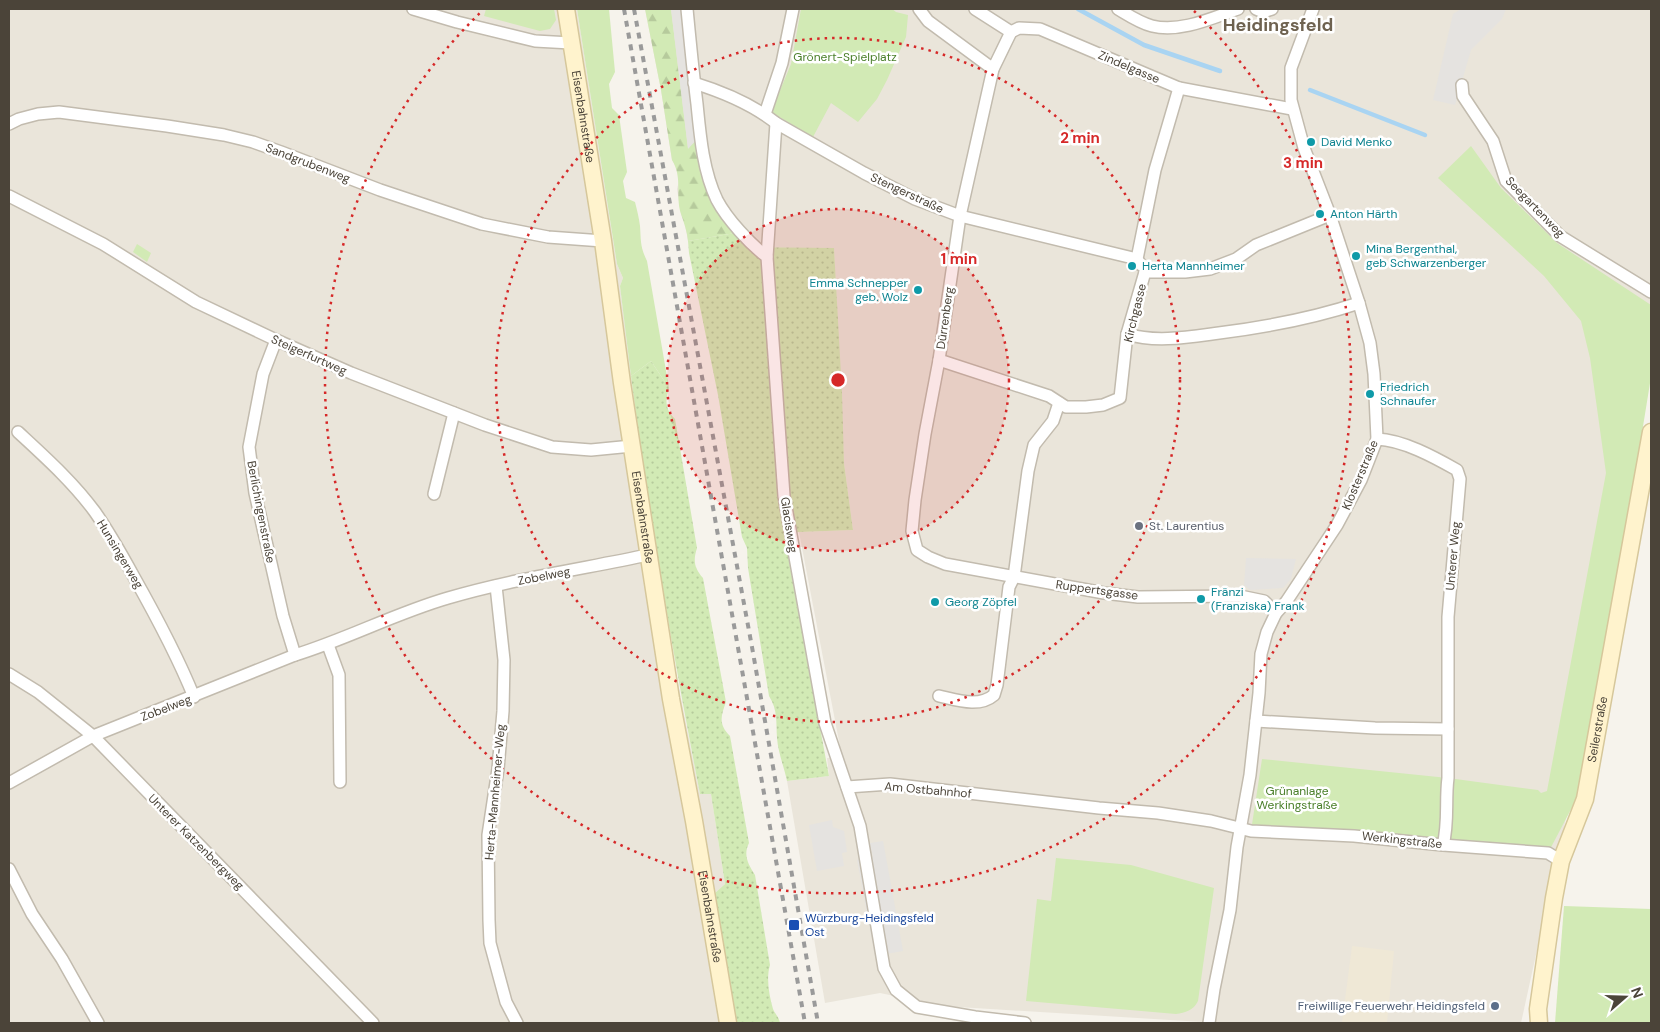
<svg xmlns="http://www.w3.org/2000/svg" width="1660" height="1032" viewBox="0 0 1660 1032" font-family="'DM Sans',sans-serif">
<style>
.residential{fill:#eae5da}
.education{fill:#efe8d6}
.green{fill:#d2eab5}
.forest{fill:url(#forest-firs)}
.garden{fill:url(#garden-dots)}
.parking{fill:#e5e3e0}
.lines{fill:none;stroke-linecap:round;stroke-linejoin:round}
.stream{stroke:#a9d4f2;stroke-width:4.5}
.street-casing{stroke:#c2bbae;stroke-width:14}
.secondary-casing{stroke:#d6c79b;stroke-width:19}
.street{stroke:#fff;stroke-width:11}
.secondary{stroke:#fff3cd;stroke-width:16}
.rail{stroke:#9a9a9a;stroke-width:4;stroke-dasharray:6 6;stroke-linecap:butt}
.ring{fill:none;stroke:#d62828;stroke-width:2.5;stroke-dasharray:2.5 5}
.culture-dot{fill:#0f9aa8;stroke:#fff;stroke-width:2}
.worship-dot{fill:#6b7280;stroke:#fff;stroke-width:2}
.transit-dot{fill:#1a4fb4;stroke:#fff;stroke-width:2}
.service-dot{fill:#5c6f8a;stroke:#fff;stroke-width:2}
.labels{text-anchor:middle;stroke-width:5;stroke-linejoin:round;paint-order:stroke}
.park-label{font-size:12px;fill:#4a7f2a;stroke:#fff}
.street-label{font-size:12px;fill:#4b4439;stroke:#fff}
.culture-label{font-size:12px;fill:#0d838f;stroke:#fff;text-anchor:start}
.worship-label{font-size:12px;fill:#5b616d;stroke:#fff;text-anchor:start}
.transit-label{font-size:12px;fill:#164399;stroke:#fff;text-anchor:start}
.service-label{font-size:12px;fill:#4e5e75;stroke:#fff;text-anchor:end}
.district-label{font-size:18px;font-weight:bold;fill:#6e6250;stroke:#fff}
.centre{fill:#d62828;stroke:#fff;stroke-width:2.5}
.ring-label{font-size:15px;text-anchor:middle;font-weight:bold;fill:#d62828;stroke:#fff;stroke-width:5;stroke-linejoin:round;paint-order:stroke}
</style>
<defs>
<pattern id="forest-firs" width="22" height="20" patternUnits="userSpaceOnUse" patternTransform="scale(1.25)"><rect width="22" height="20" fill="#d2eab5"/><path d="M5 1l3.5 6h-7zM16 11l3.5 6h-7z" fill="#b6ca9c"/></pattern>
<pattern id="garden-dots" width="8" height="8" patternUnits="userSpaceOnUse" patternTransform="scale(1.25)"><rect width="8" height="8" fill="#d2eab5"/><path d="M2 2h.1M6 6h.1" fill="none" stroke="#b6ca9c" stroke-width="1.8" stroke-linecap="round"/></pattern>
</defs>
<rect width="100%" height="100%" fill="#f6f3ec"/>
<g class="residential">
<path d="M9 9H577L617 264 623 278 620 286 640 445 675 668 700 794H711L725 884 715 893 736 1023H9Z"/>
<path d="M645 9H1651V348L1575 777 1521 1023H1219L942 1006 880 993 825 1003 787 781 829 776 827 758 842 757 799 532 853 530 844 463 834 249 761 247 745 231 688 241 684 219 681 214 677 189 679 181 677 169 672 160 661 90Z"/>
</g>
<path class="education" d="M1352 946 1394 951 1387 1023H1342Z"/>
<g class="green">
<path d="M486 9H554L556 20 550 29 540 31 484 16Z"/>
<path d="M577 9H609L615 72 609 84 612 108 619 115 627 172 623 181 626 198 635 202C637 210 639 218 640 226 641 240 640 247 647 261L669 388 651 361 631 376 620 286 623 278 617 264Z"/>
<path d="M801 9H892L896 12 908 15 906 37 887 80 877 99 858 122 831 103 813 137 771 112 791 64Z"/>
<path d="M1471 146 1501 188 1557 243 1651 305V377L1628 519 1578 796 1548 853 1251 831 1262 759 1448 778 1538 790 1541 793 1547 791 1606 473 1590 358 1581 321 1544 276 1438 178Z"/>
<path d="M137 244 151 253 147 262 133 252Z"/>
<path d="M1056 858 1131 865 1214 888 1198 1001C1194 1010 1185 1013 1176 1014L1026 1001 1037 899 1051 901Z"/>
<path d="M1564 906 1651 909V1023H1555Z"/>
</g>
<path class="forest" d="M645 9H671L688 148 700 136 708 176 735 233 688 241C687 231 684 223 681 214 675 195 683 178 672 160L661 90Z"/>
<g class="garden">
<path d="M735 233 747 247 834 248 842 393 844 463 853 530 799 532 784 534 829 776 787 781C784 767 778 752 777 738 776 723 778 710 769 696L748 568 747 548 742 537 718 395 689 253 688 241Z"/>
<path d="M651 361 669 388C665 400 665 410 675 419L697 548C693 560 694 568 703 578L726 702C721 716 718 724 730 736L749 843C743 855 748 864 755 875L770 965C766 978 769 995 773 1009 775 1014 779 1017 780 1023H736L715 893 725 884 711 794H700C673 655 649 516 631 376Z"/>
</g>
<g class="parking">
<path d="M671 9H687L700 136 688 149Z"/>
<path d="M1461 9H1506L1502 19 1471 50 1455 105 1433 100 1453 14Z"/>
<path d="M1246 558 1296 559 1291 579 1283 588 1250 590 1244 585Z"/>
<path d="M832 820 833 827 844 831 847 852 842 853 844 866 817 871 809 825Z"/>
<path d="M883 841 903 951 875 956 857 860 873 857 870 843Z"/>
</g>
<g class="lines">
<g class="stream">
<path d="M1078 9 1144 45 1220 71"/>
<path d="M1310 90 1425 135"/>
</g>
<g class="street-casing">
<g id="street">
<path d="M413 9 457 22 535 41 571 43"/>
<path d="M687 9C690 40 693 72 697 104 700 135 703 171 717 200 727 219 750 244 767 257L784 496 825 723 860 826 884 968 896 990 917 1007 975 1017 1025 1023"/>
<path d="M919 9 928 21 993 69"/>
<path d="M975 9 1011 32"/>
<path d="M1118 9C1128 15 1140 23 1152 26 1180 33 1212 18 1238 9"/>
<path d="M1256 9 1263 12 1272 9"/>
<path d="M1011 32 993 69 960 216 939 360 925 434 915 500 912 531 917 550 928 557 945 564 1104 593 1138 597 1240 596 1264 601 1276 613"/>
<path d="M1011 32 1019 28 1040 29 1179 88 1292 109"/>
<path d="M694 83C723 92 752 104 776 123L864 173 915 199 960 216 1137 259"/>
<path d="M1462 85 1463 96 1493 141 1506 181 1560 236 1651 292"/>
<path d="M765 114 782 63 793 9"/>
<path d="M9 124 19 119 38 114 59 112 167 126 224 135 253 142 281 152 380 190 482 224 548 237 603 241"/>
<path d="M9 196 103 244 196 302 276 340 351 373 485 425 552 447 591 450 632 446"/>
<path d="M767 257 776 123"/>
<path d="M1141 265 1137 259 1155 170 1179 88"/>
<path d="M1145 272H1185L1210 269 1236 259 1256 245 1330 215"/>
<path d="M1127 334C1156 343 1189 337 1219 333 1266 327 1314 318 1359 303"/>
<path d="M276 340 263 374 249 447 255 493 283 616 295 655"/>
<path d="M939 360 1049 396 1066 407H1086L1103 405 1120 398 1127 334 1145 272"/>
<path d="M18 432C45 457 73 482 95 512 109 532 122 555 134 577 156 616 177 655 194 697"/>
<path d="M1377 439C1403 440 1434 457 1457 470L1460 479 1448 617V778C1445 800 1449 823 1443 845"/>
<path d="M434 494 454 413"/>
<path d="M496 586 504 660 503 711 498 769 488 835 489 920 490 943 506 1002 517 1023"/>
<path d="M328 645 339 675 340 782"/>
<path d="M9 674 38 692 93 736 373 1023"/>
<path d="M939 696C957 700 979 708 994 695L997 685 1009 587 1014 577 1028 471 1034 445 1053 421 1059 403"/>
<path d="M1256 721 1375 728 1448 729"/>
<path d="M9 783 93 736 295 655C347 639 396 613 448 598 513 579 581 569 648 555"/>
<path d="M847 787 890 784 1099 808 1158 813 1211 821 1251 831 1354 836 1443 845 1548 853 1561 861"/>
<path d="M9 869 32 914 62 959 98 1023"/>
<path d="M1209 1023 1214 989 1230 910 1237 847 1250 775 1259 693 1261 654 1267 632 1276 613 1286 602 1337 525 1361 480 1377 439 1374 374 1370 343 1359 303 1330 215 1304 148 1291 100V68L1313 9"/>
</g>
</g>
<g class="secondary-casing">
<g id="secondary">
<path id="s1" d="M566 9 603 241 622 383 671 699 694 821 728 1023"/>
<path id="s2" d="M1539 1023 1538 1009 1554 898 1561 861 1585 799 1651 432"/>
</g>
</g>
<use href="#street" class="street"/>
<use href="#secondary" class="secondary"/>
<g class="rail">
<path d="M624 9 805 1023"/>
<path d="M634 9 752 647 818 1023"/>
</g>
</g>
<circle cx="838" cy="380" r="171" fill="#d62828" fill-opacity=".12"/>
<g class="ring">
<circle cx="838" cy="380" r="171"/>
<circle cx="838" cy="380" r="342"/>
<path d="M1194 11A513 513 0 1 1 482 11"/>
</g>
<g class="culture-dot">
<circle cx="1311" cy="142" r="5"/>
<circle cx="1320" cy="214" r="5"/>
<circle cx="1356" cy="256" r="5"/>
<circle cx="1132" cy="266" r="5"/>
<circle cx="918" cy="290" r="5"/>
<circle cx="1370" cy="394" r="5"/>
<circle cx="1201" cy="599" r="5"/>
<circle cx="935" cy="602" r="5"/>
</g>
<circle class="worship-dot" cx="1139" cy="526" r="5"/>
<rect class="transit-dot" x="788" y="919" width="12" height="12" rx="2.5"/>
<circle class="service-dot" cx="1495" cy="1006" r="5"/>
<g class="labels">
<g class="park-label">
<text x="845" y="61">Grönert-Spielplatz</text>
<text x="1297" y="795">Grünanlage<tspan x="1297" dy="14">Werkingstraße</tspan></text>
</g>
<g class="street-label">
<text transform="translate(1129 67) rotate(23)" y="4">Zindelgasse</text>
<text dy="4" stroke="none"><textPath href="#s1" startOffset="109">Eisenbahnstraße</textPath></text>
<text transform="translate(308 163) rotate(21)" y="4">Sandgrubenweg</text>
<text transform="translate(907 193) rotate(25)" y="4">Stengerstraße</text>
<text transform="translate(1535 207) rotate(46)" y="4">Seegartenweg</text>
<text transform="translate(1135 313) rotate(-76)" y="4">Kirchgasse</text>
<text transform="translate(945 318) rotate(-82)" y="4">Dürrenberg</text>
<text transform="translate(309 355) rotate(24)" y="4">Steigerfurtweg</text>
<text transform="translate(1360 475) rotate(-67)" y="4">Klosterstraße</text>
<text transform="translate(261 512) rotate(79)" y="4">Berlichingenstraße</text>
<text dy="4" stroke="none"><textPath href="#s1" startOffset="514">Eisenbahnstraße</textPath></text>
<text transform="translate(789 525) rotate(81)" y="4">Glacisweg</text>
<text transform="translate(120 554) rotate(59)" y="4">Hunsingerweg</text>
<text transform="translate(1453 556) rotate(-85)" y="4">Unterer Weg</text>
<text transform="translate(544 576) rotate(-11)" y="4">Zobelweg</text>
<text transform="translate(1097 590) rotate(8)" y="4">Ruppertsgasse</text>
<text transform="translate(166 708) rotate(-21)" y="4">Zobelweg</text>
<text dy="4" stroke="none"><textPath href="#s2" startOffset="301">Seilerstraße</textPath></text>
<text transform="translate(928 790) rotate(5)" y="4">Am Ostbahnhof</text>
<text transform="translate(495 792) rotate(-85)" y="4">Herta-Mannheimer-Weg</text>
<text transform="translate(1402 840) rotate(6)" y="4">Werkingstraße</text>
<text transform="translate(196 842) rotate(45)" y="4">Unterer Katzenbergweg</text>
<text dy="4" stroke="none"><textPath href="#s1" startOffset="919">Eisenbahnstraße</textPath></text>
</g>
<g class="culture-label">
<text x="1321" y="146">David Menko</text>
<text x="1330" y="218">Anton Härth</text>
<text x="1366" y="253">Mina Bergenthal,<tspan x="1366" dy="14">geb Schwarzenberger</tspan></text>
<text x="1142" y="270">Herta Mannheimer</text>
<text x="908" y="287" text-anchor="end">Emma Schnepper<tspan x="908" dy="14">geb. Wolz</tspan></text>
<text x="1380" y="391">Friedrich<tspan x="1380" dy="14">Schnaufer</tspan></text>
<text x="1211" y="596">Fränzi<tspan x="1211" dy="14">(Franziska) Frank</tspan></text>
<text x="945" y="606">Georg Zöpfel</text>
</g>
<g class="worship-label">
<text x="1149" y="530">St. Laurentius</text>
</g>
<g class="transit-label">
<text x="805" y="922">Würzburg-Heidingsfeld<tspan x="805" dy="14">Ost</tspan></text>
</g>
<g class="service-label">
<text x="1485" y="1010">Freiwillige Feuerwehr Heidingsfeld</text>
</g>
<g class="district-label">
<text x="1278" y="31">Heidingsfeld</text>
</g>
</g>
<circle cx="838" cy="380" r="8" class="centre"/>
<g class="ring-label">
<text x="1080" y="143">2 min</text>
<text x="1303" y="168">3 min</text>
<text x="959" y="264">1 min</text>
</g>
<rect width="1660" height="1032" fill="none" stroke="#4b4439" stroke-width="20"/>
<g transform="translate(1625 997) rotate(70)" stroke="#ffffff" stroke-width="4" paint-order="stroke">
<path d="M0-4L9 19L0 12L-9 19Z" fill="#4b4439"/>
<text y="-8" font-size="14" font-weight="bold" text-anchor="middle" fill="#4b4439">N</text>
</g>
</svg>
